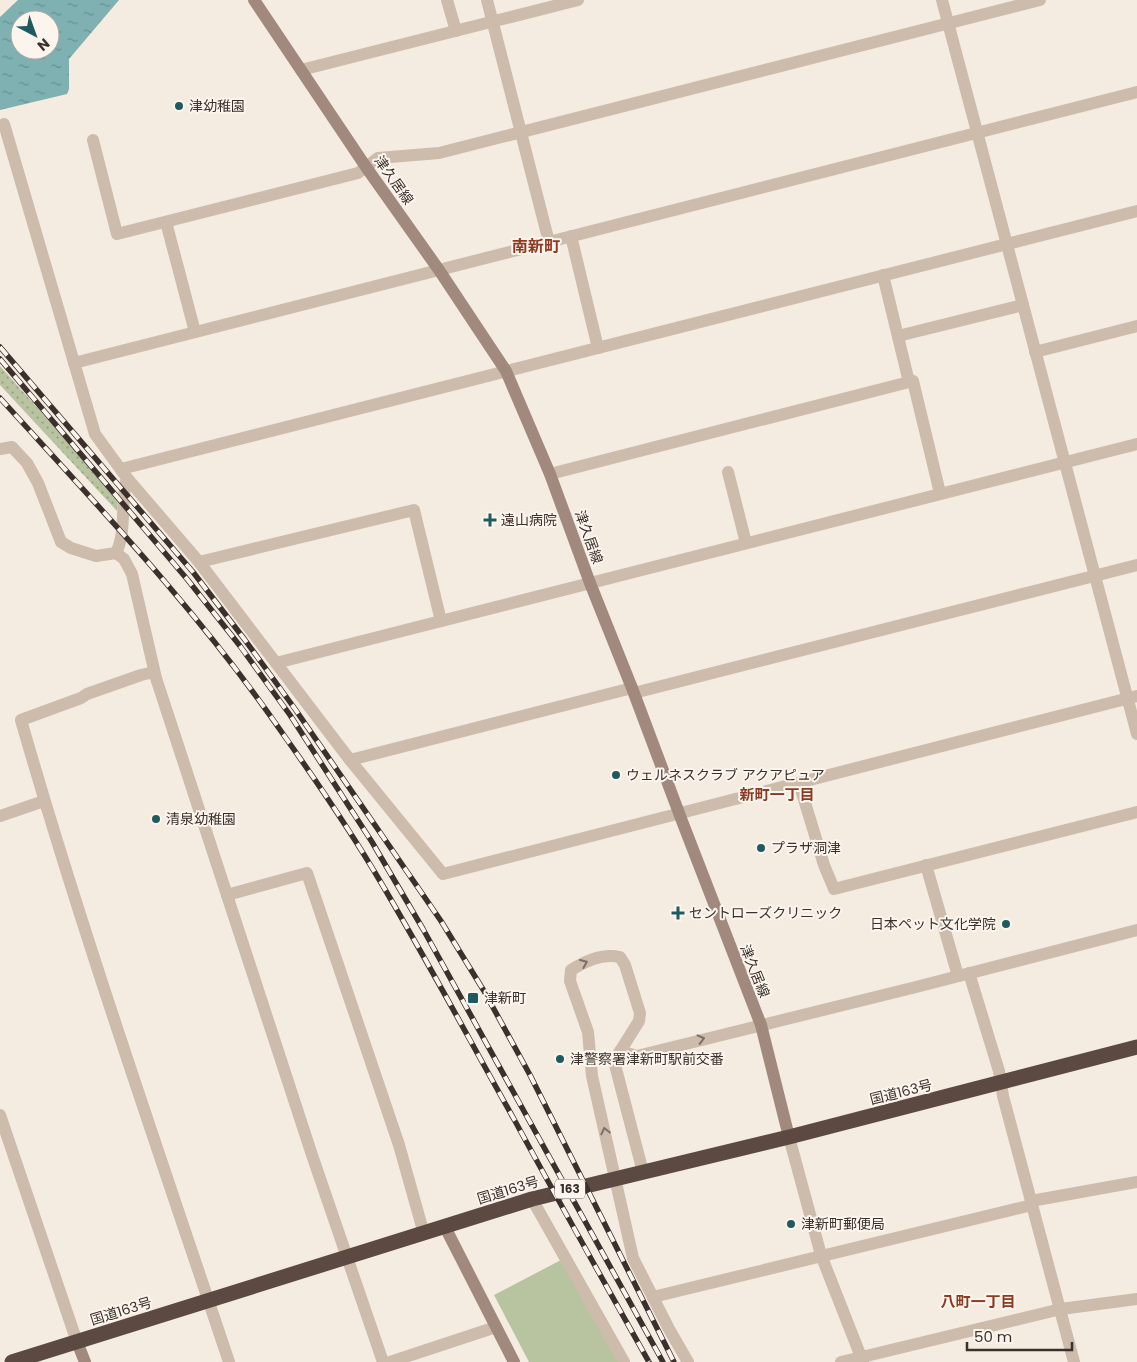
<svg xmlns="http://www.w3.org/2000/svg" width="1137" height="1362" viewBox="0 0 1137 1362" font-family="Poppins,'Noto Sans JP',sans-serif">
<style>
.grass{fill:url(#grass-dots)}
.green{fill:#b8c4a0}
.water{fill:url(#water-ripples);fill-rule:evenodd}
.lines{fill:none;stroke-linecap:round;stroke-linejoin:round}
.street{stroke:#cdbbac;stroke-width:12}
.secondary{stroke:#a18a7d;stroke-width:12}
.highway{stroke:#5c4a42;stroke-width:15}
.rail-casing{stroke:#3b302b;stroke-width:5.5}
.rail{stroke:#fbf5ee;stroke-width:4;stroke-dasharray:11;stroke-linecap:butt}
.oneway{stroke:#7d6f65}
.poi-dot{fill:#1f5a5e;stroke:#fbf5ee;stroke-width:2}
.labels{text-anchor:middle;stroke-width:4;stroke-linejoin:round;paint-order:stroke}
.shield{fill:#fbf5ee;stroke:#756b66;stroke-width:1}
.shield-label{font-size:12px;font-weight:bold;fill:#3b302b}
.poi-label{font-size:14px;fill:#3b302b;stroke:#fbf5ee;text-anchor:start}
.street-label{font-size:14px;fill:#3b302b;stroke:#fbf5ee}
.neighbourhood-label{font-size:15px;font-weight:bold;fill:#8c3b22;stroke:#fbf5ee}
.quarter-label{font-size:16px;font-weight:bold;fill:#8c3b22;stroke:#fbf5ee}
</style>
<defs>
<pattern id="grass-dots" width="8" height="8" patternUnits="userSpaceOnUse" patternTransform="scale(1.25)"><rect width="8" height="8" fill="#b8c4a0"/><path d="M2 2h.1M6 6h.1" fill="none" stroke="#97a083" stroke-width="1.8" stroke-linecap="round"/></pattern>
<pattern id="water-ripples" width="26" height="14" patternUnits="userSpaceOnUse" patternTransform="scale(1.25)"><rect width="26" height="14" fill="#7fb0b2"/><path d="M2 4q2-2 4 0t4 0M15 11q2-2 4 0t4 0" fill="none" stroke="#699091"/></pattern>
</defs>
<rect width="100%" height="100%" fill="#f4ebe1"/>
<path class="grass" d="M0 366 118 498 117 511 0 385Z"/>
<path class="green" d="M561 1260 618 1362H529L494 1295Z"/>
<path class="water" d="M18 0H119L69 59V89L67 94 0 110V17ZM20 20H50V50H20Z"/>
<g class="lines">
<g class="street">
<path d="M447 0 456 31"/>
<path d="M487 0 549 242"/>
<path d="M942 0 1137 734"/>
<path d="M301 70 578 0"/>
<path d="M4 124 95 434 127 478 199 562 350 760 443 874 1137 696"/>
<path d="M93 140 117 234 358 173 378 158 439 153 1040 0"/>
<path d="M166 222 195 332"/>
<path d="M571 236 598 348"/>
<path d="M883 275 909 382"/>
<path d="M898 336 1023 305"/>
<path d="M1035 352 1137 326"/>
<path d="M74 363 1137 92"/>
<path d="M0 449 12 447 27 463 38 483 61 542 71 548 96 556 116 553 124 559 132 574 156 678 312 1155 383 1362"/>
<path d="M121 469 1137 211"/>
<path d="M728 472 746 543"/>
<path d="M550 474 913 381 940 493"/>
<path d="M116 553C127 531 120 502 127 478"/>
<path d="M199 562 414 510 441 621"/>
<path d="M276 663 1137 444"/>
<path d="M154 672 141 675 87 694 81 698 21 720C83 936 158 1149 229 1362"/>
<path d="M634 693 1137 565"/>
<path d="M350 760 632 688"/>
<path d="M799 783 824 865 834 889 1137 812"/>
<path d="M0 816 44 801"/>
<path d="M926 865 958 976"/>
<path d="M227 895 307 873 399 1145 424 1234"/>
<path d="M969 973 999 1071 1003 1096 1074 1362"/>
<path d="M620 1051 637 1056 916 987 1137 930"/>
<path d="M0 1115 77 1342"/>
<path d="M789 1137 821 1255 863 1362"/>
<path d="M643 1172 614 1061 639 1021 640 1013 625 965 620 957C603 953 585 961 571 970L570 981 588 1032 592 1076 633 1258 669 1329 688 1362"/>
<path d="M532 1199 624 1362"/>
<path d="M1031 1201 1137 1182"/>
<path d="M653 1297 1032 1205"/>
<path d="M390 1362 496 1327"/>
<path d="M841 1362 1061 1309 1137 1299"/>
</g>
<g class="secondary">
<path d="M254 0 366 167 439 270 506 371 550 474 590 583 632 688 682 821 761 1025 789 1137"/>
<path d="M445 1227 514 1362"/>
<path d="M77 1342 85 1362"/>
</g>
<path class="highway" d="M12 1362 532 1199 789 1137 1137 1047"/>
<g class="rail-casing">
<g id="rail">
<path d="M0 347 193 572 245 640 295 709 441 921 484 991 530 1075 674 1362"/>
<path d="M0 359 187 579 240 646 290 715 372 842 423 929 663 1362"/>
<path d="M0 398C98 506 200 613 283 734 317 782 350 830 380 881 427 960 470 1041 515 1121 559 1202 604 1282 649 1362"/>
</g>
</g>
<use href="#rail" class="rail"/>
</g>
<defs><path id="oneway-chevron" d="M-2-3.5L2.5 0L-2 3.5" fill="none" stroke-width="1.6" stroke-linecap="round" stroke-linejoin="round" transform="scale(1.25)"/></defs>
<g class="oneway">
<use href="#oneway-chevron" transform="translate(584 963) rotate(-23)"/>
<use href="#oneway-chevron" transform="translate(701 1039) rotate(-14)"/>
<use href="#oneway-chevron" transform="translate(605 1131) rotate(-103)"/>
</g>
<g class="poi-dot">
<circle cx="179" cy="106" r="5"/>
<path d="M487.5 512.5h5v5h5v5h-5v5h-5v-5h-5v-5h5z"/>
<circle cx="616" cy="775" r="5"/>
<circle cx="156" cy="819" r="5"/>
<circle cx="761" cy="848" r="5"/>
<path d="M675.5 905.5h5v5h5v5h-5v5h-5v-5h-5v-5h5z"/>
<circle cx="1006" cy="924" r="5"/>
<rect x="467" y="992" width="12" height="12" rx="2.5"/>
<circle cx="560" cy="1059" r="5"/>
<circle cx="791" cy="1224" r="5"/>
</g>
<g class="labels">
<rect class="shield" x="555" y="1179.5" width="30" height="19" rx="4"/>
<g class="shield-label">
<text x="570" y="1193">163</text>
</g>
<g class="poi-label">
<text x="189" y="111">津幼稚園</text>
<text x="501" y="525">遠山病院</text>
<text x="626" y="780">ウェルネスクラブ アクアピュア</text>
<text x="166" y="824">清泉幼稚園</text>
<text x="771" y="853">プラザ洞津</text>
<text x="689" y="918">セントローズクリニック</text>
<text x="996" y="929" text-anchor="end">日本ペット文化学院</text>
<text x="484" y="1003">津新町</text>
<text x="570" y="1064">津警察署津新町駅前交番</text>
<text x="801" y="1229">津新町郵便局</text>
</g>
<g class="street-label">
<text transform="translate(394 180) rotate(55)" y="5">津久居線</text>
<text transform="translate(589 537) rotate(70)" y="5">津久居線</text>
<text transform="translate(755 971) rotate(68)" y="5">津久居線</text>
<text transform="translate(901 1092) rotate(-14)" y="5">国道163号</text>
<text transform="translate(508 1190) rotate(-17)" y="5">国道163号</text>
<text transform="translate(121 1311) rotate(-17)" y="5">国道163号</text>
</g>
<g class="neighbourhood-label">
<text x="777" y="800">新町一丁目</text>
<text x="978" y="1307">八町一丁目</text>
</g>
<g class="quarter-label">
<text x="536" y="252">南新町</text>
</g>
</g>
<g transform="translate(35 35) rotate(139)"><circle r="24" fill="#fbf5ee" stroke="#aea6a0"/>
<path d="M0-4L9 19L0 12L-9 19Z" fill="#1f5a5e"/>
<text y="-8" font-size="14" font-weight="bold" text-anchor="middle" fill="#3b302b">N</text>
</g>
<path d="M967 1342v8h105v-8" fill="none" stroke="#3b302b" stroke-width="2.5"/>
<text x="974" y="1342" font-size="15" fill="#3b302b" stroke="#fbf5ee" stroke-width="4" paint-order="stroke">50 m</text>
</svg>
